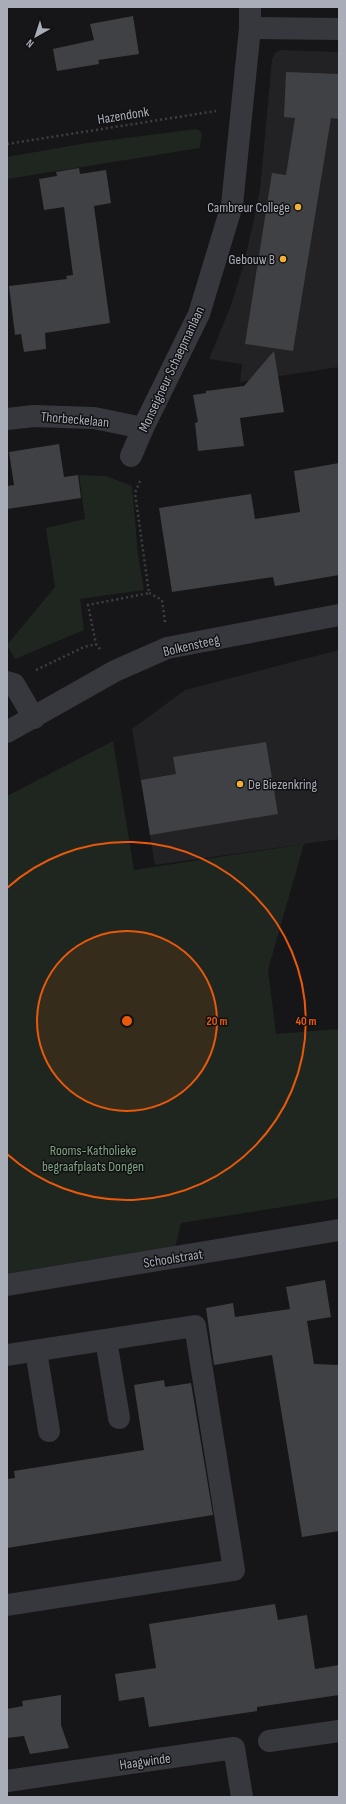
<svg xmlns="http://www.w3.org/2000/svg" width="346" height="1804" viewBox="0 0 346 1804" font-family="'Sofia Sans Condensed',sans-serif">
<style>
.built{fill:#222225}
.green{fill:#1e261f}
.building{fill:#404145}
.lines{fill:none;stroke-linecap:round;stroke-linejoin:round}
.path{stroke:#3d3f44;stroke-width:2.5;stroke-dasharray:2 3;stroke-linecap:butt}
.minor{stroke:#37383d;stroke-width:22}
.ring{fill:none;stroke:#e8590c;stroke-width:2}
.poi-dot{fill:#f2b134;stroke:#111113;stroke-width:1.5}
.labels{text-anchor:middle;stroke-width:3;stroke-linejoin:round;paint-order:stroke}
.street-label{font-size:14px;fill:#a8adb8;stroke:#111113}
.poi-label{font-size:14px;fill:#a8adb8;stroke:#111113;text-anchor:end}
.park-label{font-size:14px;fill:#7fa381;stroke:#111113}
.centre{fill:#e8590c;stroke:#111113;stroke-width:2}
.ring-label{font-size:12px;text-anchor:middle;font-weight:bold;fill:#e8590c;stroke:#111113;stroke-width:3;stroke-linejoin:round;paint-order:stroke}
</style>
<rect width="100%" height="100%" fill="#161618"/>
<g class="built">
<path d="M281 50 339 52V367L240 382 242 364 209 359 230 308 243 267 253 224 260 190 272 59 275 53Z"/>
<path d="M339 650V839L155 865 132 729 185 690Z"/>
</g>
<g class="green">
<path d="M197 129 202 133 200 148 7 179V157L87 143Z"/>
<path d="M79 475 106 476 132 486 138 555 144 590 80 599 84 630 15 659 7 645 55 587 46 528 85 519Z"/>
<path d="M113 741 134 870 304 844 268 970 276 1034 339 1029V1198L181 1223 174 1252 7 1279V796Z"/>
</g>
<g class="building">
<path d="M133 16 139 54 98 60V57L99 64 57 71 53 49 94 40 90 24Z"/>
<path d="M286 72 339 74V119L331 118 293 351 245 344 272 173 286 175 295 118 284 117Z"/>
<path d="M79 168 80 174 106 170 111 203 94 206 110 323 45 333 46 349 24 352 21 334 15 335 9 286 67 279 66 276 73 275 64 207 44 210 39 179 57 176 56 172Z"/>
<path d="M274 351 284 412 240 418 244 446 198 451 195 423 198 422 193 395 206 393V391L244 386Z"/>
<path d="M59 444 64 477 78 475 81 498 7 509V486L14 485 9 452Z"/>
<path d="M339 463V575L275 586 273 577 172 592 159 508 251 494 255 519 300 512 294 471Z"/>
<path d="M266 742 278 814 150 835 141 780 176 774 173 757Z"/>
<path d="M325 1280 331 1317 307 1321 314 1364 339 1365V1531L302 1537 272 1355 214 1365 206 1308 233 1303 235 1317 290 1309 286 1287Z"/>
<path d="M164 1380 165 1387 191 1383 213 1515 7 1548V1479L15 1478 14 1471 144 1450 134 1385Z"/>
<path d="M275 1604 278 1620 307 1615 315 1669 339 1665V1695L257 1707V1711L149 1727 144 1697 119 1701 115 1674 156 1668 149 1624Z"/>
<path d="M61 1695V1725L69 1748 30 1754 24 1736 7 1738V1709L23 1706 22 1701Z"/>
</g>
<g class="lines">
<g class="path">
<path d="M7 144 216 111"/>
<path d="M140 481 135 493 149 593"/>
<path d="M149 593 162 600 165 622"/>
<path d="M100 649 96 644 88 605 149 593"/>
<path d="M36 670 84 647 96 644"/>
</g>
<g class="minor">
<path d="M250 28 339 29"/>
<path d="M7 419 34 416 94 418 143 428"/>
<path d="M131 456 143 428 199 314 232 205 250 28V7"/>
<path d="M7 682 14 684 34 718"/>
<path d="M7 732 115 671 167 648 339 615"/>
<path d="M7 1285 339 1230"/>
<path d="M106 1340 119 1418"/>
<path d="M36 1351 49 1431"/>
<path d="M7 1355 195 1326 234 1570 7 1605"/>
<path d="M269 1741 339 1731"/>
<path d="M7 1781 234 1748 242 1797"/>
</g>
</g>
<circle cx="127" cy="1021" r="90" fill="#e8590c" fill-opacity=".12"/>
<g class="ring">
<circle cx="127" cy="1021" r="90"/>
<path d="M7 888A179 179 0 1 1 7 1154"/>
</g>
<g class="poi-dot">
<circle cx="298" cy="207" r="4"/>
<circle cx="283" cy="259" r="4"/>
<circle cx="240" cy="784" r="4"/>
</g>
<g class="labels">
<g class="street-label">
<text transform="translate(123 115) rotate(-9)" y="5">Hazendonk</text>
<text transform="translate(171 369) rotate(-65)" y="5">Monseigneur Schaepmanlaan</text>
<text transform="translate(75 419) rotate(5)" y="5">Thorbeckelaan</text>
<text transform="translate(191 645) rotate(-13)" y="5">Bolkensteeg</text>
<text transform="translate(173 1258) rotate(-9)" y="5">Schoolstraat</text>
<text transform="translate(145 1761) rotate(-8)" y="5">Haagwinde</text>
</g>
<g class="poi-label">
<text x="290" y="212">Cambreur College</text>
<text x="275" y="264">Gebouw B</text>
<text x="248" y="789" text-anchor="start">De Biezenkring</text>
</g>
<g class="park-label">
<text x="93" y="1155">Rooms-Katholieke<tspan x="93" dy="16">begraafplaats Dongen</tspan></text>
</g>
</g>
<circle cx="127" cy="1021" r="6" class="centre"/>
<g class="ring-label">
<text x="217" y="1025">20 m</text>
<text x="306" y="1025">40 m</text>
</g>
<rect width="346" height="1804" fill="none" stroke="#a8adb8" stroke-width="16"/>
<g transform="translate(36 36) rotate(219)" stroke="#111113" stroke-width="3" paint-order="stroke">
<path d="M0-3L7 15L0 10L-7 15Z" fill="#a8adb8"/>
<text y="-6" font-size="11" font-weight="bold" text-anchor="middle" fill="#a8adb8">N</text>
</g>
</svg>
